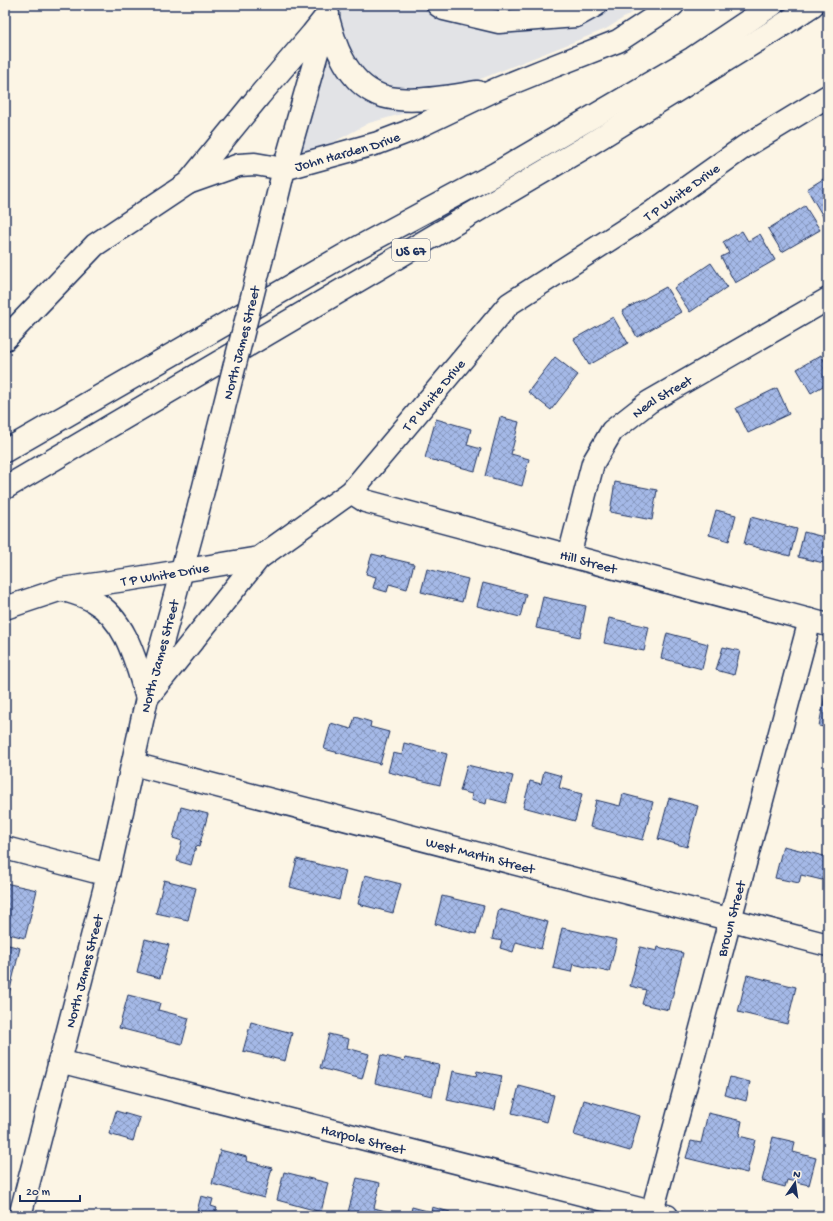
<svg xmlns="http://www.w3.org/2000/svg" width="833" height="1221" viewBox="0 0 833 1221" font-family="'Gochi Hand',sans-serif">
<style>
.built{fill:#e2e3e6}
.building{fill:url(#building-cross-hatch);stroke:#1b2f5e}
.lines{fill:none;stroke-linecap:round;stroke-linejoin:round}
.minor-casing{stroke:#1b2f5e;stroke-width:25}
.major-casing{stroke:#1b2f5e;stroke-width:25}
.highway-casing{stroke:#1b2f5e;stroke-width:25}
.minor{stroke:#fcf5e5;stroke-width:22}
.major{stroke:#fcf5e5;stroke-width:22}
.highway{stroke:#fcf5e5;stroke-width:22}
.minor-bridge-casing{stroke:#1b2f5e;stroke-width:25;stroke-linecap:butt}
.minor-bridge{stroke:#fcf5e5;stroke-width:22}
.labels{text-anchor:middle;stroke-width:4;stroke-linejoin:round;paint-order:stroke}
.shield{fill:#fcf5e5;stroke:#5e6a86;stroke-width:1}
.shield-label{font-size:13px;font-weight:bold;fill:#1b2f5e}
.street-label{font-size:14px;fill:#1b2f5e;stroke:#fcf5e5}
</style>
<defs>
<pattern id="building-cross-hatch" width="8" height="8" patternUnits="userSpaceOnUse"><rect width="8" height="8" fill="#a5b9e7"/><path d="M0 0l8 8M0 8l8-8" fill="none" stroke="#8697be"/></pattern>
</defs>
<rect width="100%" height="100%" fill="#fcf5e5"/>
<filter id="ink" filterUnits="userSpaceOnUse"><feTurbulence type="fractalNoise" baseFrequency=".025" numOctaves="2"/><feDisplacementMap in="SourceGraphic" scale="8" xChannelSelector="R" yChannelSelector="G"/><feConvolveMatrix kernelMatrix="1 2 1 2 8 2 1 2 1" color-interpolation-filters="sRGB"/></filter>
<g filter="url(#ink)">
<path class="built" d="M330 5H644L606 29 478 80 436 102 423 108 369 123 284 169Z"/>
<g class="building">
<path d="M828 176V225L807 189Z"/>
<path d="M805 206 820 230 782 252 768 229Z"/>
<path d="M742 231 748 241 760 234 775 260 735 283 721 257 729 253 723 242Z"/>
<path d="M711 263 727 287 690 312 674 288Z"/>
<path d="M666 287 681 312 637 337 622 311Z"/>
<path d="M613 317 628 343 589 365 574 339Z"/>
<path d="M821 355 828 367V383L811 393 797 369Z"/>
<path d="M555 357 578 375 551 410 528 392Z"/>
<path d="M777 388 789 414 748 433 736 408Z"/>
<path d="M500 417 519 422 511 454 529 459 522 486 485 476Z"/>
<path d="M436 419 471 429 467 445 481 449 475 471 425 458Z"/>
<path d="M615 482 657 490 652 520 610 512Z"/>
<path d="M716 510 736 515 729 541 709 535Z"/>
<path d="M751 517 797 529 790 556 744 544Z"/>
<path d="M804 532 828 538V564L798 557Z"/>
<path d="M372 554 414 564 407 589 389 584 387 592 373 588 376 577 366 574Z"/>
<path d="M427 569 468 579 462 602 421 592Z"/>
<path d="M483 583 526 594 520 617 477 606Z"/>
<path d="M543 597 586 606 580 637 536 628Z"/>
<path d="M609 618 649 627 644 651 604 643Z"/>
<path d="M667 633 708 644 702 669 661 658Z"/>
<path d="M723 647 740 651 734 675 716 670Z"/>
<path d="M825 694H828V728L819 726Z"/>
<path d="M355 717 371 722 370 727 389 732 380 764 324 749 331 723 351 729Z"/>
<path d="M404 743 447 754 440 785 388 772 393 753 402 755Z"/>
<path d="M467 765 513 776 506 803 487 798 486 804 471 800 472 794 460 791Z"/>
<path d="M544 771 562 776 559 788 582 794 575 821 523 807 530 781 541 784Z"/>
<path d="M623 794 653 802 643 840 590 827 596 800 620 806Z"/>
<path d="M669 798 698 806 687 847 658 839Z"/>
<path d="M181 807 208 814 199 847 196 846 191 865 177 861 182 841 173 838Z"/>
<path d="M783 846 828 857 822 880 801 875 799 883 775 878Z"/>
<path d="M297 859 346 871 339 900 290 887Z"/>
<path d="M365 875 401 884 393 913 358 904Z"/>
<path d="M164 880 196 888 188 920 156 913Z"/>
<path d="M5 883 37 890 25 938 5 933Z"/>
<path d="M442 896 484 906 476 934 435 924Z"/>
<path d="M499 909 548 922 541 949 516 942 513 952 500 948 502 941 492 939Z"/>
<path d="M562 928 617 940 609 972 573 964 571 972 553 968Z"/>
<path d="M145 939 169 945 160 978 137 972Z"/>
<path d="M5 944 20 948 7 1002H5Z"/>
<path d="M640 947 657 951 658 947 683 953 669 1010 642 1004 646 990 630 986Z"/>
<path d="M747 975 796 987 787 1024 738 1012Z"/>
<path d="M128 995 160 1003 158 1010 189 1018 182 1044 119 1028Z"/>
<path d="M251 1022 292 1033 285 1061 243 1051Z"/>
<path d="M329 1034 349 1039 347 1048 369 1054 362 1079 320 1068Z"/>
<path d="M381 1055 404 1061 405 1058 439 1065 432 1096 375 1083Z"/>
<path d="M453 1071 476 1076 477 1071 502 1076 495 1110 447 1100Z"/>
<path d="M730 1077 750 1082 746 1101 725 1095Z"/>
<path d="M519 1086 554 1095 547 1122 512 1113Z"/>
<path d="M584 1100 640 1116 630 1151 574 1135Z"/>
<path d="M116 1111 140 1118 133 1141 109 1134Z"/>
<path d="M708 1113 742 1121 739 1136 755 1140 747 1173 686 1158 691 1141 701 1143Z"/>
<path d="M773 1137 795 1142 793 1152 816 1158 809 1185 787 1180 785 1187 762 1181Z"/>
<path d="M220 1150 247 1157 246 1161 272 1168 264 1198 212 1184Z"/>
<path d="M284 1172 328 1183 321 1212 277 1200Z"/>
<path d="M357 1178 380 1183 374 1208 394 1213 393 1216H347Z"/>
<path d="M201 1196 213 1199 211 1206 217 1208 214 1216 197 1211Z"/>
<path d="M412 1207 431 1212 432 1207 450 1212 449 1216H410Z"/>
</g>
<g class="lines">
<g class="minor-casing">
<g id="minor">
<path d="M438 5 444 9 499 22 576 16 596 5"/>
<path d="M274 210 284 169 328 14"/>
<path id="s1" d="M351 492 365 501 828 625"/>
<path id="s2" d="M569 556 593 463 612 431 649 402 828 299"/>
<path id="s3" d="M133 764 828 945"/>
<path d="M5 848 108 875"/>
<path id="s4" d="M59 1061 667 1216"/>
<path id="s5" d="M20 1216 108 875 147 698 195 522"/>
<path id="s6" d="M651 1216 810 620"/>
</g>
</g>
<g class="major-casing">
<g id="major">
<path d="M327 15C331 28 334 43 341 56 348 70 358 84 373 92 399 107 449 96 478 92"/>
<path d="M188 183 259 96 312 34 327 15"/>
<path id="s7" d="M5 339 95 245 188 183 239 165 255 164 284 169 378 143 407 132 497 89 544 70 618 41 673 5"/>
<path d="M64 590C74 593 85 596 93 601 127 620 136 663 147 698"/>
<path id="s8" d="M5 608 62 589 132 579 259 558 351 492 509 304 651 213 744 147 828 96"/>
<path d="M147 698 259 558"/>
</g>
</g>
<g class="highway-casing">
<g id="highway">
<path d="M5 451 348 253 495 174 693 58 772 5"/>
<path d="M5 488 582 149 778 28 813 5"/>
</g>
</g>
<use href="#minor" class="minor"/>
<use href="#major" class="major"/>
<use href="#highway" class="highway"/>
<g class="minor-bridge-casing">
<g id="minor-bridge">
<path id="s9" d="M195 522 274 210"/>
</g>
</g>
<use href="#minor-bridge" class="minor-bridge"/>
</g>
</g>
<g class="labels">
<rect class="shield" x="392" y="239" width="38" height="22" rx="3"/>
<g class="shield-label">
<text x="411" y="255">US 67</text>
</g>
<g class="street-label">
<text dy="5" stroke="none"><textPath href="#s7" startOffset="407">John Harden Drive</textPath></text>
<text dy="5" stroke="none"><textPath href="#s8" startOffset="824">T P White Drive</textPath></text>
<text dy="5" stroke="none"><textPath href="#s9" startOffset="185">North James Street</textPath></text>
<text dy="5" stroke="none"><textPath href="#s8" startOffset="500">T P White Drive</textPath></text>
<text dy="5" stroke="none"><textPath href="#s2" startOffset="194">Neal Street</textPath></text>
<text dy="5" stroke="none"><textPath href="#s1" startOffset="248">Hill Street</textPath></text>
<text dy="5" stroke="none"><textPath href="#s8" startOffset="164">T P White Drive</textPath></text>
<text dy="5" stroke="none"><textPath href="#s5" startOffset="577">North James Street</textPath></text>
<text dy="5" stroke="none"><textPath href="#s3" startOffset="359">West Martin Street</textPath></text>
<text dy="5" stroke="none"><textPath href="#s6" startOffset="308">Brown Street</textPath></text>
<text dy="5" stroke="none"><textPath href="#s5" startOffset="253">North James Street</textPath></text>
<text dy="5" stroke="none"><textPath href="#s4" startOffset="314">Harpole Street</textPath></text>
</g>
</g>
<rect width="833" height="1221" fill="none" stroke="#fcf5e5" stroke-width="20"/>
<rect x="10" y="10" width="813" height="1201" fill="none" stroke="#1b2f5e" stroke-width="1.5" filter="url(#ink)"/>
<g transform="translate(795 1183) rotate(13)" stroke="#fcf5e5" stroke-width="3" paint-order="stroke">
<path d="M0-3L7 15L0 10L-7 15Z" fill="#1b2f5e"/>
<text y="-6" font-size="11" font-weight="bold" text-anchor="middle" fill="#1b2f5e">N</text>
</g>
<path d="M20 1195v6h60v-6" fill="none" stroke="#1b2f5e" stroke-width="2"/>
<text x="26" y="1195" font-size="12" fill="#1b2f5e" stroke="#fcf5e5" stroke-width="3" paint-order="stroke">20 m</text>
</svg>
